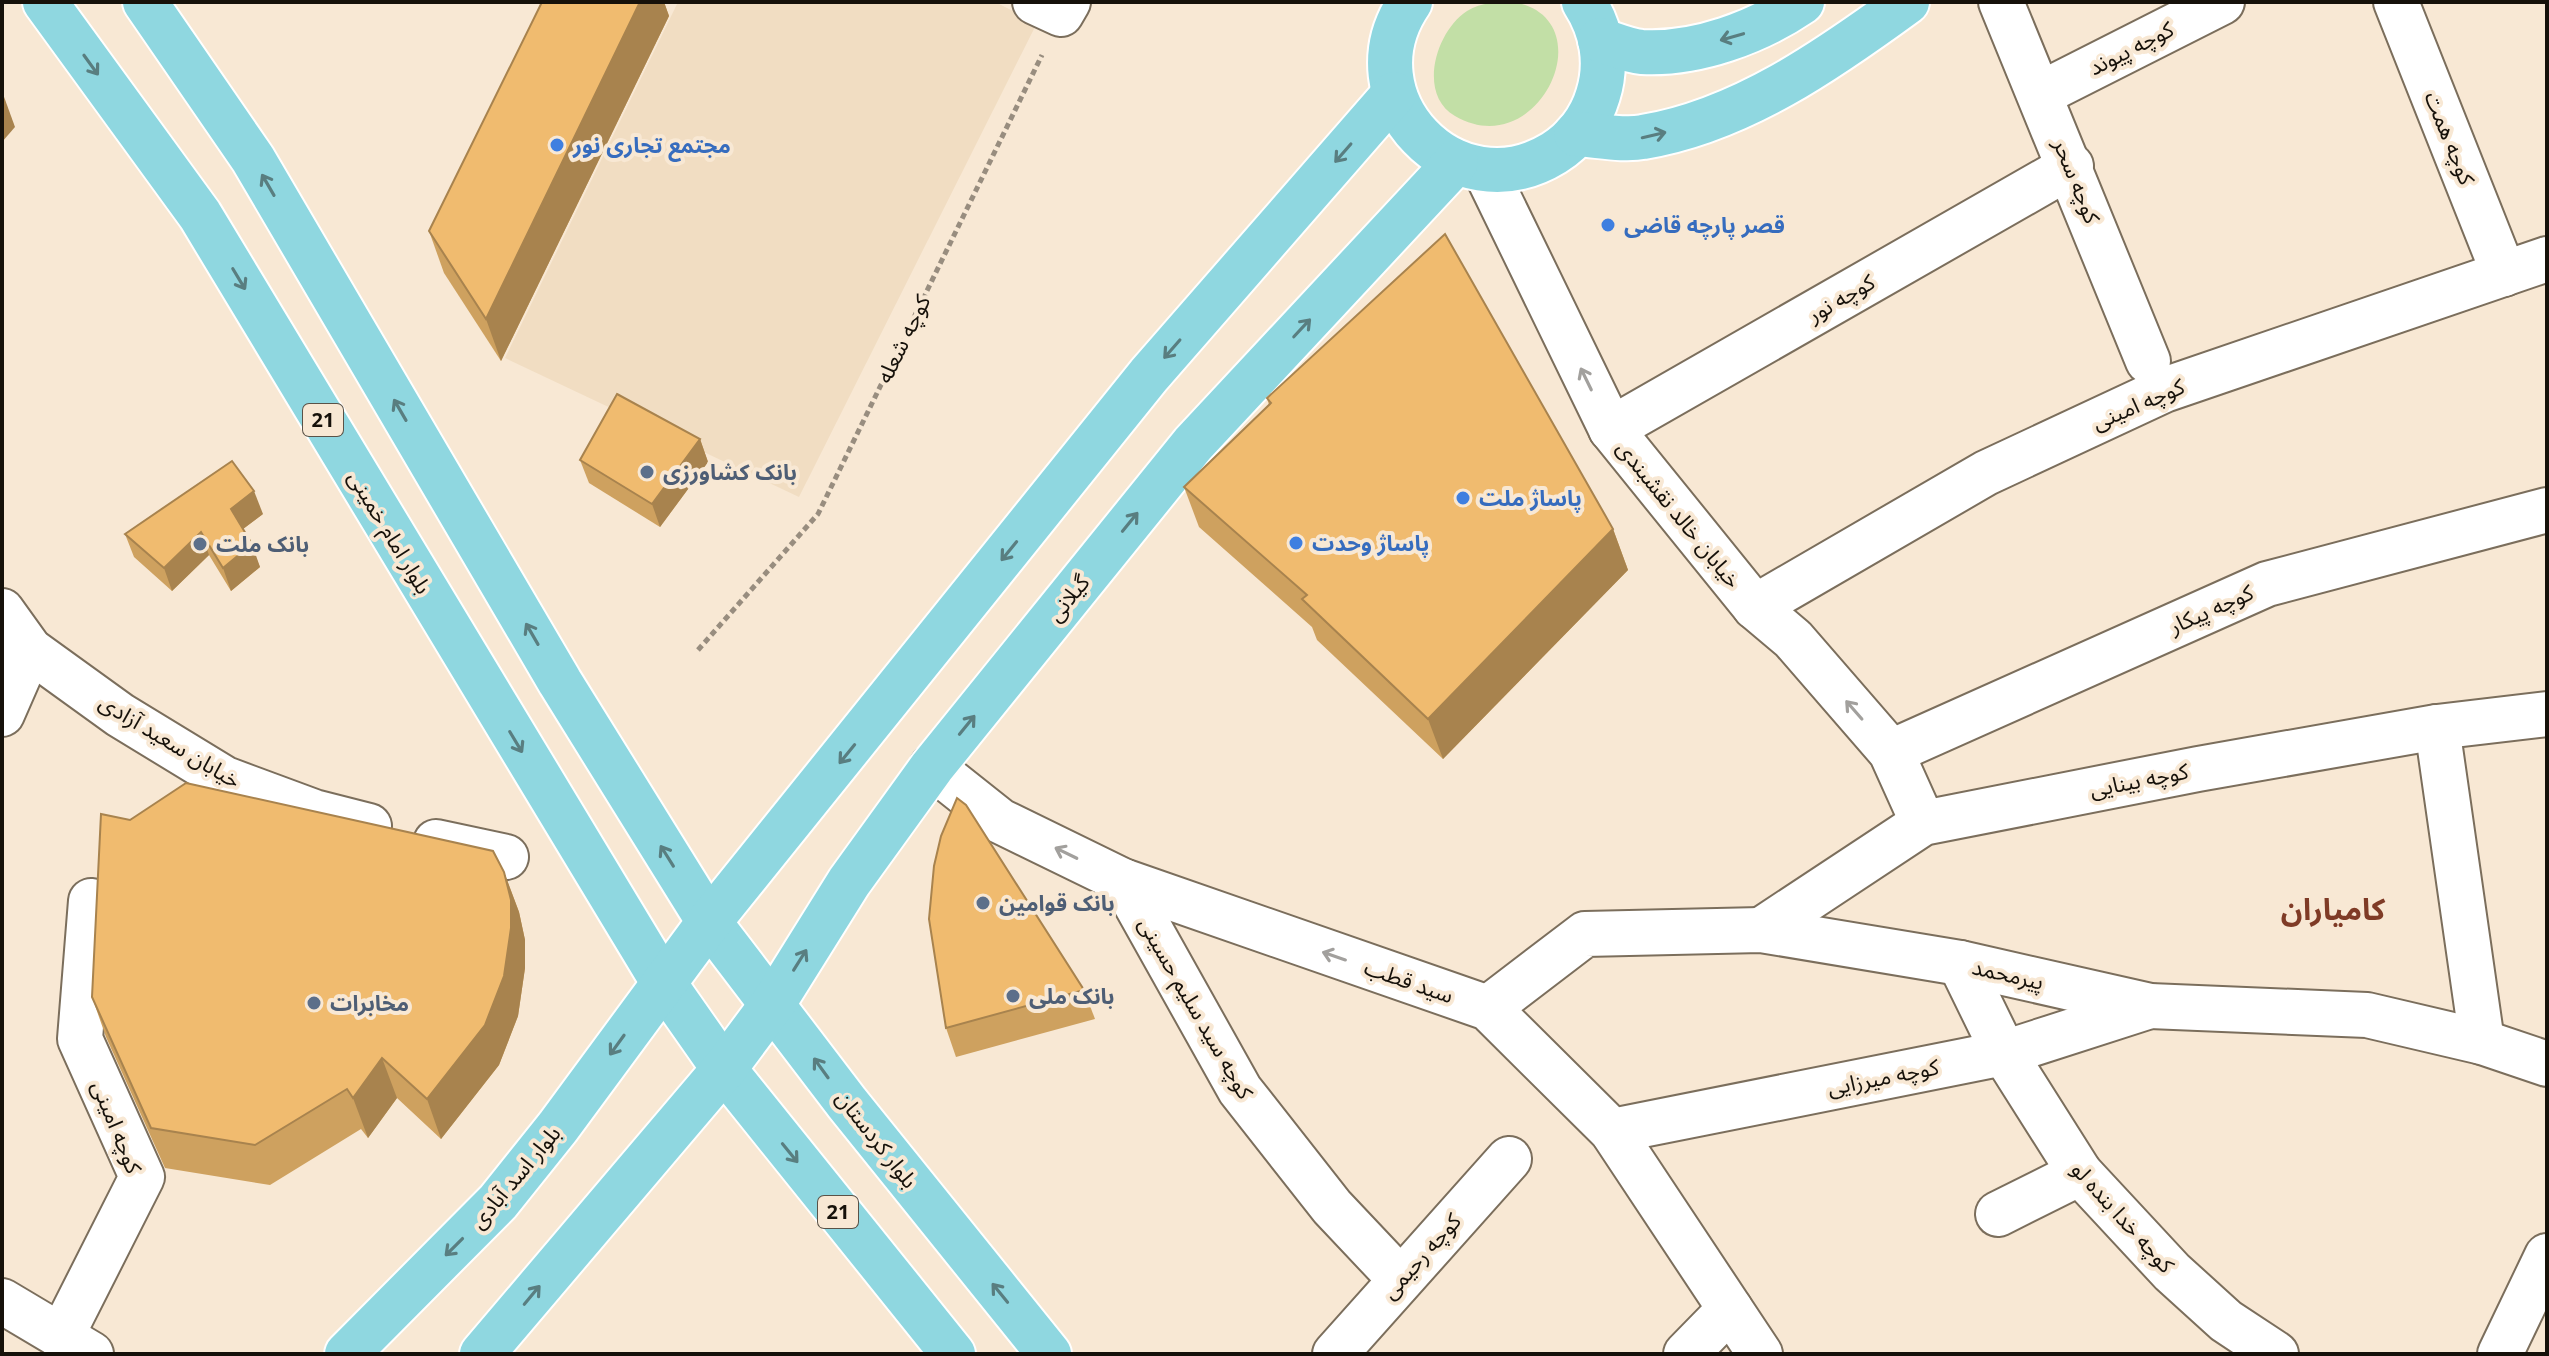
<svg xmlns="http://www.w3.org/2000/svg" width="2549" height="1356" viewBox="0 0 2549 1356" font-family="'Noto Sans','Noto Sans Arabic',sans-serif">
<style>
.built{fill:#f1ddc2}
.grass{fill:#c2dfa6}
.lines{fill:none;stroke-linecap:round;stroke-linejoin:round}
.minor-casing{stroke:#7b6e5c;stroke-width:48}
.major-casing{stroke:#fff;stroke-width:48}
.path{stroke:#988d7f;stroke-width:5;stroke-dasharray:6 4;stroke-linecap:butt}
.minor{stroke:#fff;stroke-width:44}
.major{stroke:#8fd7e0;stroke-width:44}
.wall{fill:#cea15f}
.shaded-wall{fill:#a8834e}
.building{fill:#f0bb6f;stroke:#a8834e;stroke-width:2}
.oneway{stroke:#597e80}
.oneway2{stroke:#a2a09d}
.shop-dot{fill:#3f7fe0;stroke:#f8e8d4;stroke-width:3}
.service-dot{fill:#5c6f8a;stroke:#f8e8d4;stroke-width:3}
.labels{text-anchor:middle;stroke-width:8;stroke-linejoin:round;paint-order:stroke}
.shield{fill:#f8e8d4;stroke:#5a5247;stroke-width:2}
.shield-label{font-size:20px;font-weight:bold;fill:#16110a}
.street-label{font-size:22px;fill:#16110a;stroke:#f8e8d4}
.shop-label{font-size:22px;font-weight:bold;fill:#366cbe;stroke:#f8e8d4;text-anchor:start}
.service-label{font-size:22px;font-weight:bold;fill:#4e5e75;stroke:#f8e8d4;text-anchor:start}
.district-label{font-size:30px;font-weight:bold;fill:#7f3b26;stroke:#f8e8d4}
</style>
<rect width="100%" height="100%" fill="#f8e8d4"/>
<path class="built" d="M678 2H995L1037 23 799 497 505 358Z"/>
<path class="grass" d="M1514 2C1606 19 1539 165 1455 116 1417 94 1436 31 1467 11 1482 2 1497 2 1514 2Z"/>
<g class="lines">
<g class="minor-casing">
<g id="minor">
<path d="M1035 2 1061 14 1068 2"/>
<path d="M2001 2 2148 361"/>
<path d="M2396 2 2504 274"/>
<path d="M2040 94 2222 2"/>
<path d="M1485 170 1611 429 1755 607 1793 639 1891 752 1923 823"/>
<path d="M1611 429 2071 166"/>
<path d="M1755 607 1986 473 2164 390 2547 259"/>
<path d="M2 611 30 650 120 715 225 779 314 812 369 826"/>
<path d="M2 714 30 650 3 643"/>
<path d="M2437 727 2482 1042"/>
<path d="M1891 752 2267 584 2547 510"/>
<path d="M932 767 1000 821 1123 881 1488 1008 1612 1131 1760 1354"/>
<path d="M436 842 506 857"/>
<path d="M1123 881 1240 1090 1332 1207 1399 1278"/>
<path d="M1761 930 1923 823 2198 769 2437 727 2547 714"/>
<path d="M1960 963 2004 1053 2080 1173 2172 1272 2226 1321 2276 1354"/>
<path d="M1488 1008 1585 934 1761 930 1960 963 2150 1006 2367 1015 2482 1042 2547 1064"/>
<path d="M1612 1131 2004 1053 2150 1006"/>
<path d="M1998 1214 2080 1173"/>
<path d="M2 1301 91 1354"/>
<path d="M61 1337 142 1177 80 1039 91 901"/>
<path d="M1335 1354 1509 1159"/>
<path d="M1686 1354 1730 1309"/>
<path d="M2500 1354 2547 1256"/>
</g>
</g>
<g class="major-casing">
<g id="major">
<path d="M45 2 200 215 663 982 724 1069 953 1354"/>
<path d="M145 2 253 159 560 682 709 922 847 1103 1049 1354"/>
<path d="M1410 2C1344 98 1455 214 1554 153 1575 140 1591 119 1598 95 1608 63 1602 30 1584 2"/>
<path d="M1600 40C1613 44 1629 51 1642 52 1697 55 1758 32 1802 2"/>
<path d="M1576 134C1597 135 1623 141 1643 137 1741 121 1829 59 1907 2"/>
<path d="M347 1354 498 1202 558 1127 709 922 1149 375 1394 94"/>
<path d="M482 1354 724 1069 774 1002 849 882 932 767 1193 444 1456 162"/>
</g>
</g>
<path class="path" d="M698 650 818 514 1042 55"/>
<use href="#minor" class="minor"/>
<use href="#major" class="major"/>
</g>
<g class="wall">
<path d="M542 2H664L669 16 501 361 444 273 429 231Z"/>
<path d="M1267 398 1613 529 1628 570 1443 759 1317 640 1312 627 1199 527 1184 487 1269 405Z"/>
<path d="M700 439 708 462 660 527 589 483 580 460Z"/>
<path d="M263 514 243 529 260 567 231 591 209 555 172 591 134 557 125 534Z"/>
<path d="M130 820 504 872 519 912 525 940V968L518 1016 499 1065 441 1139 397 1098 368 1138 361 1129 270 1185 165 1168 106 1037 92 997Z"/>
<path d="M1084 990 1095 1019 956 1057 946 1028Z"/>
</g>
<g class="shaded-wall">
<path d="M640 2H664L669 16 501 361 486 319Z"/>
<path d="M3 94 15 127 2 142V95Z"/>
<path d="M700 439 708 462 660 527 652 504Z"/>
<path d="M254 491 263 514 239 532 231 509Z"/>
<path d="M1613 529 1628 570 1443 759 1428 719Z"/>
<path d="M201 532 209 555 172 591 164 568Z"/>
<path d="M252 544 260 567 231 591 223 568Z"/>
<path d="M504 872 519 912 525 940V968L518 1016 499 1065 441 1139 427 1099Z"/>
<path d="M382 1058 397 1098 368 1138 353 1098Z"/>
</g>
<g class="building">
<path d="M542 2H640L486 319 429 231Z"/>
<path d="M1445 234 1613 529 1428 719 1302 599 1307 595 1184 487 1271 403 1267 398Z"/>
<path d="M617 394 700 439 652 504 580 460Z"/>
<path d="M232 461 254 491 231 509 252 544 223 568 201 532 164 568 125 534Z"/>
<path d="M186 783 493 851 504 872 511 900V928L504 976 485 1025 427 1099 382 1058 353 1098 347 1089 255 1145 151 1128 92 997 101 814 130 820Z"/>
<path d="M957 798 966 805 1084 990 946 1028 929 919 934 866 941 836Z"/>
</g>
<defs><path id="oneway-shaft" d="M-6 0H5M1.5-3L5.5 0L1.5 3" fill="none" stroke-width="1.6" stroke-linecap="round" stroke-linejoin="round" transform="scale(2)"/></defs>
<g class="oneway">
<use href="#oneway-shaft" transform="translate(1732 37) rotate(164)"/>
<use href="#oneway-shaft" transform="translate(91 65) rotate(54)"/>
<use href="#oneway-shaft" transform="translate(1654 135) rotate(-13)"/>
<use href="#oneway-shaft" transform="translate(1343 153) rotate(131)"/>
<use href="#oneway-shaft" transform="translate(268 185) rotate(-120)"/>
<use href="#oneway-shaft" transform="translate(239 279) rotate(59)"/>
<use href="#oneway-shaft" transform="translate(1302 328) rotate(-47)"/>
<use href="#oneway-shaft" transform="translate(1172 349) rotate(131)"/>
<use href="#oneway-shaft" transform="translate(400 410) rotate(-120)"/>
<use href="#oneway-shaft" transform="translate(1130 522) rotate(-51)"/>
<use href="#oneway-shaft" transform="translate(1009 551) rotate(129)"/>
<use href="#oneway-shaft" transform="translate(532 634) rotate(-120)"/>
<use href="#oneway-shaft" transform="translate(967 725) rotate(-51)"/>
<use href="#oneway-shaft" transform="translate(516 742) rotate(59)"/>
<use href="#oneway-shaft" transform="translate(847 754) rotate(129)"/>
<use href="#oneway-shaft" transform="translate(667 856) rotate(-122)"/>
<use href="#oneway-shaft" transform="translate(800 960) rotate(-58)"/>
<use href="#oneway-shaft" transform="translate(617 1045) rotate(126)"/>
<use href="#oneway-shaft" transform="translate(821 1068) rotate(-126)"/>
<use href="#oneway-shaft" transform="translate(790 1153) rotate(51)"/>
<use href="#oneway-shaft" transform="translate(454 1247) rotate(135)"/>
<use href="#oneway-shaft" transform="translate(1000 1293) rotate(-129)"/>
<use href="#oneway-shaft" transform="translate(532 1295) rotate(-50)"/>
</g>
<g class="oneway2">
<use href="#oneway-shaft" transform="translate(1586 379) rotate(-116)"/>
<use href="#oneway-shaft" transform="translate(1854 710) rotate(-131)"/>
<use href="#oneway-shaft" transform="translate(1066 853) rotate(-154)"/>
<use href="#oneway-shaft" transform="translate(1334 956) rotate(-161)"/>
</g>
<g class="shop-dot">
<circle cx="557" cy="145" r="8"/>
<circle cx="1608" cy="225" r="8"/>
<circle cx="1463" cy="498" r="8"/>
<circle cx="1296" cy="543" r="8"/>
</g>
<g class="service-dot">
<circle cx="647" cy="472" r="8"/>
<circle cx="200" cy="544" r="8"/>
<circle cx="983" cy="903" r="8"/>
<circle cx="1013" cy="996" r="8"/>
<circle cx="314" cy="1003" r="8"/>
</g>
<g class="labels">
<g class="shield">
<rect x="303" y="404" width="40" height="32" rx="6"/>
<rect x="818" y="1196" width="40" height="32" rx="6"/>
</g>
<g class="shield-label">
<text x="323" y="427">21</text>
<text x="838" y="1219">21</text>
</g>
<g class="street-label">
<text transform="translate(2131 48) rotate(-27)" y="8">کوچه پیوند</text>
<text transform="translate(2450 138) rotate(68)" y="8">کوچه همت</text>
<text transform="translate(2077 181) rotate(68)" y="8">کوچه سحر</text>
<text transform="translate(1841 298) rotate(-30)" y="8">کوچه نور</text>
<text transform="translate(903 339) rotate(-64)" y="8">کوچه شعله</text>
<text transform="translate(2138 404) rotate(-23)" y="8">کوچه امینی</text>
<text transform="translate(1679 514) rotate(51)" y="8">خیابان خالد نقشبندی</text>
<text transform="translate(390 532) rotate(59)" y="8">بلوار امام خمینی</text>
<text transform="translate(1068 598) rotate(-51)" y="8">گیلانی</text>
<text transform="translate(2211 609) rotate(-24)" y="8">کوچه پیکار</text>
<text transform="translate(170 741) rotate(31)" y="8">خیابان سعید آزادی</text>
<text transform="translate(2139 780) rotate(-11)" y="8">کوچه بینایی</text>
<text transform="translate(2008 974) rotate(13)" y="8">پیرمحمد</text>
<text transform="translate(1409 981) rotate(19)" y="8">سید قطب</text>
<text transform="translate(1196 1008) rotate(60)" y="8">کوچه سید سلیم حسینی</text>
<text transform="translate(1883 1077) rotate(-11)" y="8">کوچه میرزایی</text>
<text transform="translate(117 1127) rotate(68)" y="8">کوچه امینی</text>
<text transform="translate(877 1139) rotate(52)" y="8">بلوار کردستان</text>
<text transform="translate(515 1177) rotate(-50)" y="8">بلوار اسد آبادی</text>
<text transform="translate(2123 1217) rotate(48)" y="8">کوچه خدا بنده لو</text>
<text transform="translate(1421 1256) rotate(-48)" y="8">کوچه رحیمی</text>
</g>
<g class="shop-label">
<text x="573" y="153">مجتمع تجاری نور</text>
<text x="1624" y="233">قصر پارچه قاضی</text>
<text x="1479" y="506">پاساژ ملت</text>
<text x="1312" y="551">پاساژ وحدت</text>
</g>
<g class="service-label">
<text x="663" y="480">بانک کشاورزی</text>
<text x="216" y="552">بانک ملت</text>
<text x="999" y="911">بانک قوامین</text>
<text x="1029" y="1004">بانک ملی</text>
<text x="330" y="1011">مخابرات</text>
</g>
<g class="district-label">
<text x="2333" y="920">کامیاران</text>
</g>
</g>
<rect width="2549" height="1356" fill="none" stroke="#16110a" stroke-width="8"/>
</svg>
